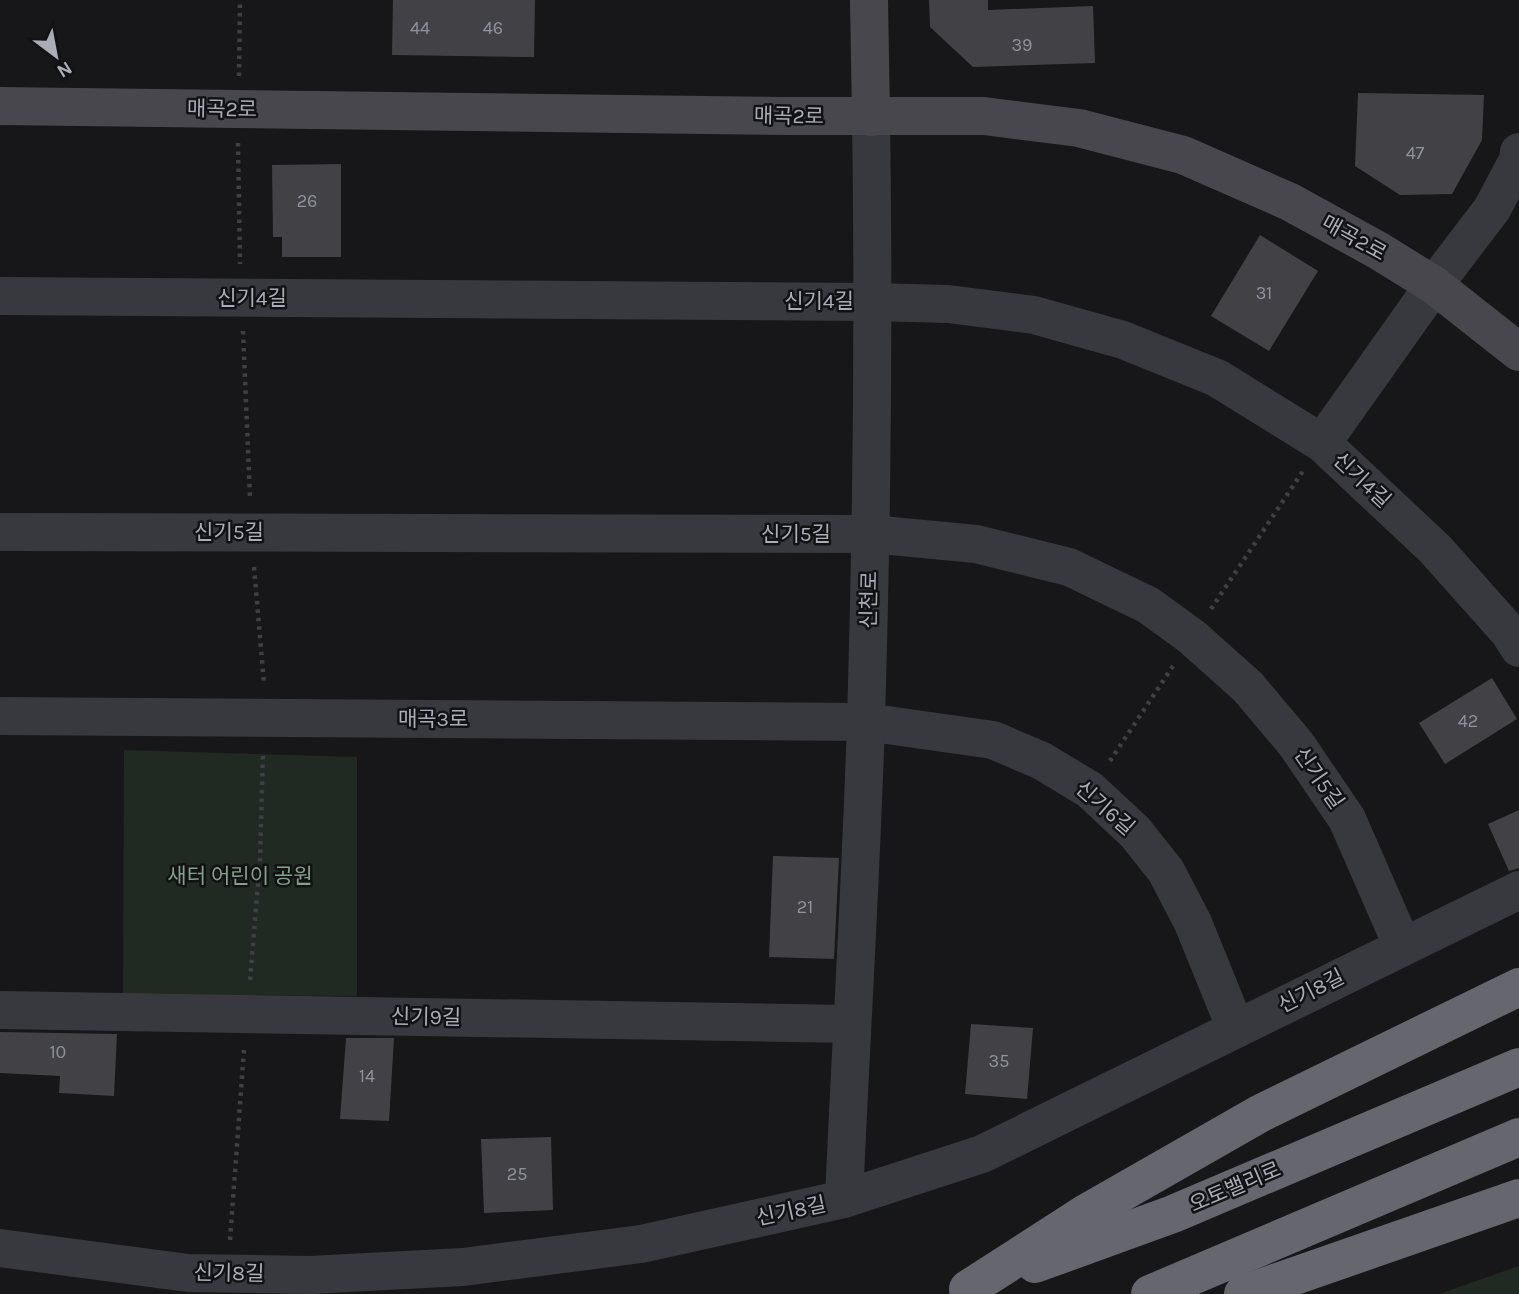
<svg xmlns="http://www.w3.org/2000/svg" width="1519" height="1294" viewBox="0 0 1519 1294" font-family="Karla,'Noto Sans KR',sans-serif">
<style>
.green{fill:#212923}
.building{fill:#424246}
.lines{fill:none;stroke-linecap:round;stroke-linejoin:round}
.path{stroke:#3f3f45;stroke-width:4.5;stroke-dasharray:3.5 5;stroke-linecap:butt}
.street{stroke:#38393e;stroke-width:38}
.secondary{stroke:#47474d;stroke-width:38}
.highway{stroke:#65666e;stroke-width:38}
.labels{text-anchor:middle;stroke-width:5;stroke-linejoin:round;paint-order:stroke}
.number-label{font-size:18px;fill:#90929c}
.street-label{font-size:21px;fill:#aaadb8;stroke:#121214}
.park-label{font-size:21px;fill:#83a188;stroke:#121214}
</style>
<rect width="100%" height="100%" fill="#171719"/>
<g class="green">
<path d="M124 750 357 757V996L123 995Z"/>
<path d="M1519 1266V1294H1439Z"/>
</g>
<g class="building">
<path d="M393 0H535L534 57 392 55Z"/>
<path d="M929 0H988V10L1093 6 1095 63 973 67 930 27Z"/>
<path d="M1358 93 1484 95 1482 140 1452 194 1400 195 1355 166Z"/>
<path d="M341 164V257H282V237H273L272 165Z"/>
<path d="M1260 235 1318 271 1269 351 1211 316Z"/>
<path d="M1492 678 1517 719 1445 764 1419 723Z"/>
<path d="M1519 810V868L1509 871 1488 824Z"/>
<path d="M773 856 839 858 834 959 769 957Z"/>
<path d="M971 1024 1033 1028 1027 1099 965 1094Z"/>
<path d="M0 1032 117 1034 114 1096 59 1093 60 1076 0 1073Z"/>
<path d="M346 1038H394L389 1121 340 1119Z"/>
<path d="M551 1137 553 1210 484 1213 481 1139Z"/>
</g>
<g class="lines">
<g class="path">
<path d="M239 76 240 0"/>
<path d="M238 143 240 264"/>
<path d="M243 331 250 497"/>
<path d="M254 567 264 684"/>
<path d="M1211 609 1303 471"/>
<path d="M1110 761 1173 666"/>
<path d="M250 980 260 860 263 751"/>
<path d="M230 1240 244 1050"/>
</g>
<g class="street">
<path d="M0 296 873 302 948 304 1034 315 1123 340 1217 378 1322 443 1435 549 1509 632 1519 648"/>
<path d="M1322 443 1434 285 1492 209 1518 160 1519 152"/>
<path d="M0 532 871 534 976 544 1069 567 1148 605 1192 637 1248 687 1296 744 1347 819 1402 945"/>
<path d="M0 716 866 722 993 740 1042 761 1090 790 1135 832 1166 871 1193 923 1236 1029"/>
<path d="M0 1010 851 1024"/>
<path d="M844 1199C851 1039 861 880 866 721 872 519 874 318 871 117"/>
<path d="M0 1248 188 1273 310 1275 463 1267 641 1244 844 1199 982 1154 1519 890"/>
</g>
<g class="secondary">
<path d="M869 0 871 117"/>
<path d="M0 106 791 116H984L1079 128 1183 155 1290 202 1379 251 1434 285 1519 352"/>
</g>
<g class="highway">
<path d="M1035 1264 1173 1214 1519 1067"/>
<path d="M968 1289 1086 1213 1261 1113 1519 987"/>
<path d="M1150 1294 1519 1137"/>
<path d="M1243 1294 1519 1198"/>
</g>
</g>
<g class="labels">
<g class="number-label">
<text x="420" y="34">44</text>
<text x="493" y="34">46</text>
<text x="1022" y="51">39</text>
<text x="1415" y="159">47</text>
<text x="307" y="207">26</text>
<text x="1264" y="299">31</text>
<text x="1468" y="727">42</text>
<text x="805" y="913">21</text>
<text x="58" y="1058">10</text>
<text x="999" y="1067">35</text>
<text x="367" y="1082">14</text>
<text x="517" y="1180">25</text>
</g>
<g class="street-label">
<text transform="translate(222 109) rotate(1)" y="7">매곡2로</text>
<text transform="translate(789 116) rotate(1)" y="7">매곡2로</text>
<text transform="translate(1354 238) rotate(29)" y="7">매곡2로</text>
<text x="252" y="305">신기4길</text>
<text x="819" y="308">신기4길</text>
<text transform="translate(1362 480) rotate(43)" y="7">신기4길</text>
<text x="229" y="539">신기5길</text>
<text x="796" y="541">신기5길</text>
<text transform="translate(869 600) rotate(-89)" y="7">신천로</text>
<text x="433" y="726">매곡3로</text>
<text transform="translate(1319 778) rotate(55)" y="7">신기5길</text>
<text transform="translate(1105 808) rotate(41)" y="7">신기6길</text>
<text transform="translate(1311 991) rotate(-27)" y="7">신기8길</text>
<text transform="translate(426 1017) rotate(1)" y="7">신기9길</text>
<text transform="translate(1235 1187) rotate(-23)" y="7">오토밸리로</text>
<text transform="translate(791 1211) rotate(-12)" y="7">신기8길</text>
<text transform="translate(229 1273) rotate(1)" y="7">신기8길</text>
</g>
<g class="park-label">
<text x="240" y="883">새터 어린이 공원</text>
</g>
</g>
<g transform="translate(56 56) rotate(148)" stroke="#121214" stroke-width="5" paint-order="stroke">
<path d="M0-5L12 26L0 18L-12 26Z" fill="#aaadb8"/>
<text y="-10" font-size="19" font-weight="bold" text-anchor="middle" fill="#aaadb8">N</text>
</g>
</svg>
